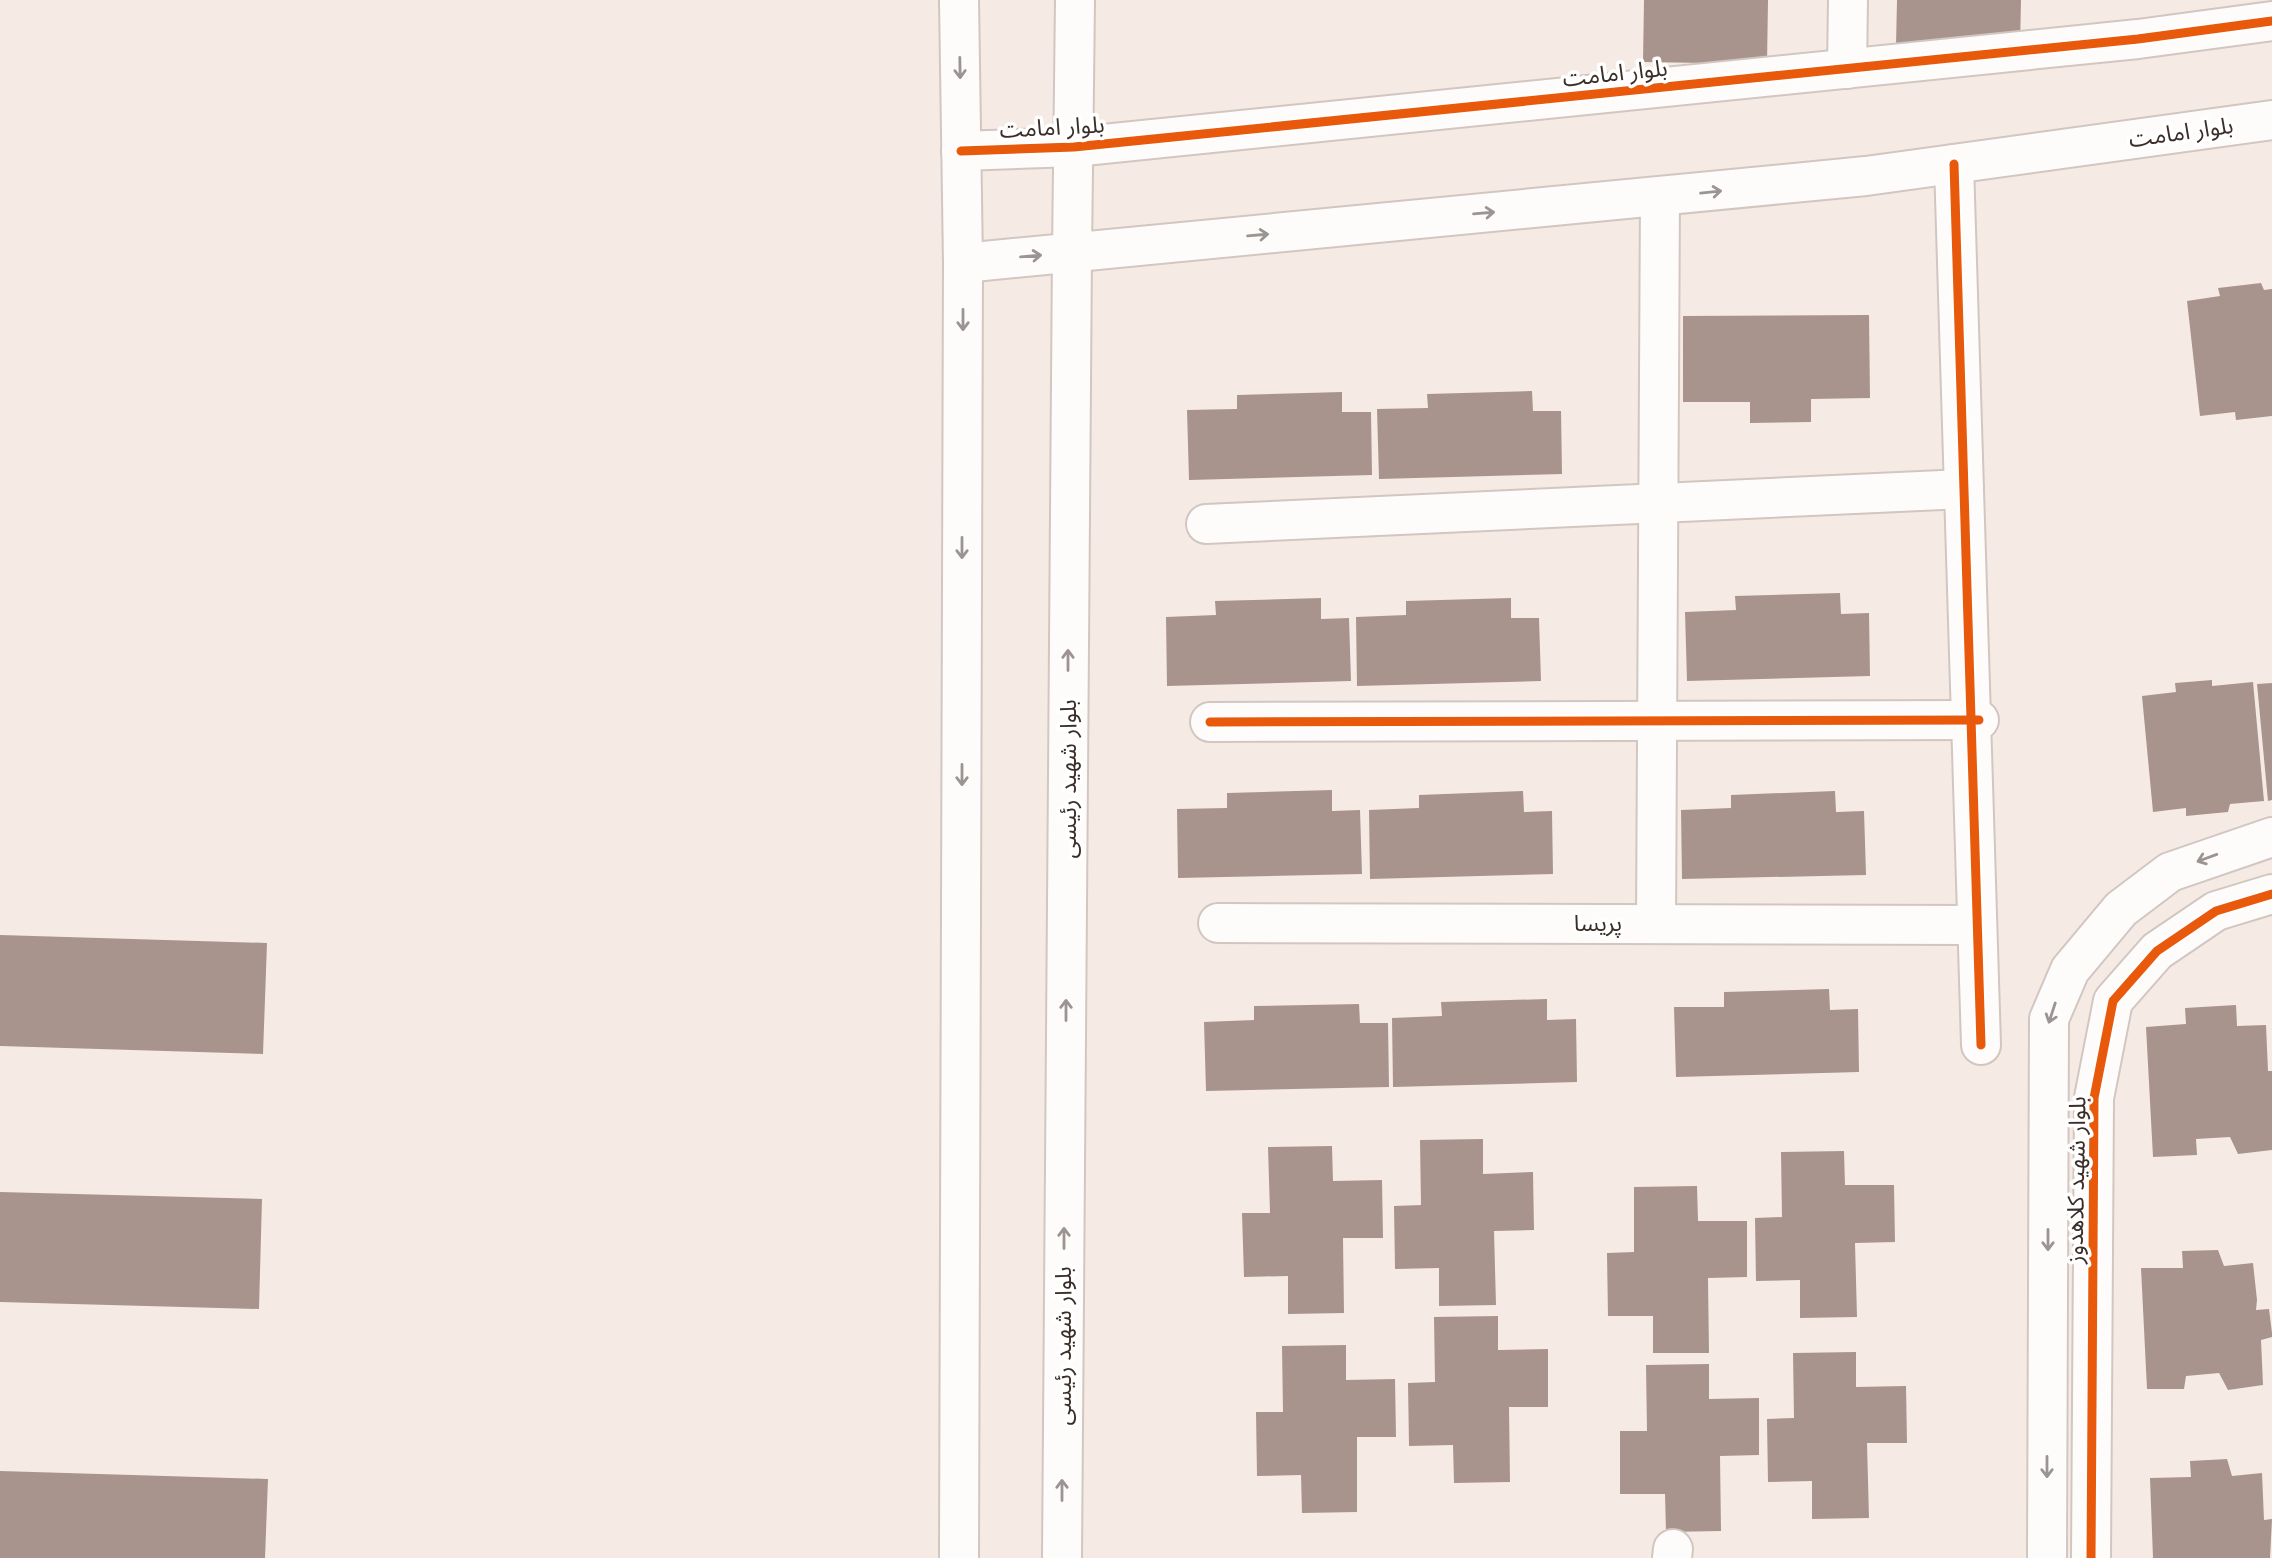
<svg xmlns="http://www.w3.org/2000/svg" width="2272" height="1558" viewBox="0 0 2272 1558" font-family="Lato,'Noto Sans Arabic',sans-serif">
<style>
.building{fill:#a8948c}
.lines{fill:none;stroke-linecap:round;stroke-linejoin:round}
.street-casing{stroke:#d2c6c1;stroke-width:42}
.secondary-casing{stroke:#d2c6c1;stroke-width:42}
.street{stroke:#fefcfb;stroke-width:38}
.secondary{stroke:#fefcfb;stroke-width:38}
.cycleway-casing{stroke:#fff;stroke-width:13}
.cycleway{stroke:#e8590c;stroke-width:9}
.oneway{stroke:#9c9492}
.labels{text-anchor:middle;stroke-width:7;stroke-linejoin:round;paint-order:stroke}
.street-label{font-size:23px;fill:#3b2d28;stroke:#fff}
</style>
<rect width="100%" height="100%" fill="#f6eae5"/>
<g class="building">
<path d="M1644 0H1768L1767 64 1643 62Z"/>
<path d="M1897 0H2021L2020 47 1896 46Z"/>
<path d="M2261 283 2264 290 2272 289V416L2236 420 2235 412 2200 416 2187 301 2220 296 2218 288Z"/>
<path d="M1869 315 1870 398 1811 399V422L1750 423V402H1683V316Z"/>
<path d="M1532 391 1533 411H1561L1562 474 1379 479 1377 409 1428 408 1427 394Z"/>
<path d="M1342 392V412H1371L1372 475 1189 480 1187 410 1237 409V395Z"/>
<path d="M1840 593 1841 614 1869 613 1870 676 1687 681 1685 612 1736 610 1735 596Z"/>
<path d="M1321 598V619L1349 618 1351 681 1167 686 1166 617 1216 615 1215 601Z"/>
<path d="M1511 598V618H1539L1541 681 1357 686 1356 617 1406 615V601Z"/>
<path d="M2212 680V686L2253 682 2264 801 2230 804 2228 812 2186 816V808L2153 812 2142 696 2176 692 2175 683Z"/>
<path d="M2272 683V800L2268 801 2257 684Z"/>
<path d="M1332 790V811L1360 810 1362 874 1178 878 1177 809 1227 808V793Z"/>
<path d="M1523 791 1524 812 1552 811 1553 874 1370 879 1369 810 1419 808V795Z"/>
<path d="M1835 791 1836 812 1864 811 1866 875 1682 879 1681 810 1731 808V795Z"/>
<path d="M0 935 267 943 263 1054 0 1046Z"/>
<path d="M1829 989 1830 1010 1858 1009 1859 1072 1676 1077 1674 1007H1724V992Z"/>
<path d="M1547 999V1020L1576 1019 1577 1082 1393 1087 1392 1018 1442 1016 1441 1002Z"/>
<path d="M1359 1004 1360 1023H1388L1389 1087 1206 1091 1204 1022 1254 1020V1006Z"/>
<path d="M2236 1005 2237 1026 2266 1025 2268 1071H2272V1150L2238 1154 2230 1137 2196 1139 2197 1155 2153 1157 2146 1027 2186 1024 2185 1008Z"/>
<path d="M1483 1139V1174L1533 1172 1534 1230 1494 1231 1496 1305 1439 1306V1268L1395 1269 1394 1206 1421 1205 1420 1140Z"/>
<path d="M1332 1146 1333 1181 1382 1180 1383 1238H1343L1344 1313 1288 1314V1276L1244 1277 1242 1213H1270L1268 1147Z"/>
<path d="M1844 1151 1845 1185H1894L1895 1242 1855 1243 1857 1317 1800 1318V1280L1756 1281 1755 1218 1782 1217 1781 1152Z"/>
<path d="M1697 1186 1698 1221H1747V1277L1708 1278 1709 1353H1653V1316H1608L1607 1253 1634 1252V1187Z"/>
<path d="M0 1192 262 1199 259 1309 0 1302Z"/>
<path d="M2218 1250 2224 1266 2253 1263 2257 1300 2256 1310 2269 1309 2272 1333V1337L2261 1340 2263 1385 2228 1390 2219 1373 2186 1376 2184 1389H2147L2141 1268H2183L2182 1251Z"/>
<path d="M1498 1316V1350L1548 1349V1407H1509L1510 1482 1454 1483 1453 1445 1409 1446 1408 1383 1435 1382 1434 1317Z"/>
<path d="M1346 1345V1380L1395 1379 1396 1437H1357V1512L1302 1513 1301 1475 1257 1476 1256 1412H1283L1282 1346Z"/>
<path d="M1856 1352V1387L1906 1386 1907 1443H1867L1869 1518 1812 1519V1481L1768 1482 1767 1419 1794 1418 1793 1353Z"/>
<path d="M1709 1364V1399L1759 1398V1455L1720 1456 1721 1531 1666 1532 1665 1494H1620V1431H1647L1646 1365Z"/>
<path d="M2227 1459 2232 1476 2262 1473 2264 1520 2272 1519 2270 1558H2153L2150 1478 2191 1477 2190 1461Z"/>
<path d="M0 1471 268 1479 265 1558H0Z"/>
</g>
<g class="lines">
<g class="street-casing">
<g id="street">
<path d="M1847 69 1848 0"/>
<path d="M1954 164 1981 1045"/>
<path d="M1206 524 1964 489"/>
<path d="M1210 722 1979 720"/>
<path d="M1218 923 1977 925"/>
<path d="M1656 924 1660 196"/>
<path d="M1672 1558 1673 1549"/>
<path d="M2047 1558 2049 1019 2070 970 2121 909 2170 872 2272 837"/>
<path d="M2091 1558 2094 1098 2113 1001 2157 951 2216 911 2272 894"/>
</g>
</g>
<g class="secondary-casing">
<g id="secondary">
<path d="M959 0 963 263 959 1558"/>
<path d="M961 151 1074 147 2138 39 2272 21"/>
<path d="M963 263 1866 176 2272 120"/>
<path d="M1062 1558 1072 253 1075 0"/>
</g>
</g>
<use href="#street" class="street"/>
<use href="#secondary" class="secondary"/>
<g class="cycleway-casing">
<g id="cycleway">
<path d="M961 151 1074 147 2138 39 2272 21"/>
<path d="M1954 164 1981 1045"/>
<path d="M1210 722 1979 720"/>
<path d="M2091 1558 2094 1098 2113 1001 2157 951 2216 911 2272 894"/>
</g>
</g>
<use href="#cycleway" class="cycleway"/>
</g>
<defs><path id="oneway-shaft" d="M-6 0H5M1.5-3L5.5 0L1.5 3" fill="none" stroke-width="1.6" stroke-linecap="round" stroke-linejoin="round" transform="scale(1.75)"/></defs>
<g class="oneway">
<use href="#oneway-shaft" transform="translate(960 68) rotate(89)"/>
<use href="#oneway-shaft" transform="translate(1711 192) rotate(-6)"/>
<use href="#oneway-shaft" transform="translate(1484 213) rotate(-5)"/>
<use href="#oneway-shaft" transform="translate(1258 235) rotate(-5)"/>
<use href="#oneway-shaft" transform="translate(1031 256) rotate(-5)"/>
<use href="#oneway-shaft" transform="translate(963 320) rotate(90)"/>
<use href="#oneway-shaft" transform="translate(962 548) rotate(90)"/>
<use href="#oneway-shaft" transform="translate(1068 660) rotate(-90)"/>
<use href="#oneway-shaft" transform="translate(962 775) rotate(90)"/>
<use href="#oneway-shaft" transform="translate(2207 858) rotate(160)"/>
<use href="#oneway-shaft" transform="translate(1066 1010) rotate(-90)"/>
<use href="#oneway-shaft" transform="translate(2052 1013) rotate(108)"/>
<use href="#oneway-shaft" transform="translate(1064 1238) rotate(-90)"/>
<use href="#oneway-shaft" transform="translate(2048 1240) rotate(90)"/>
<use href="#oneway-shaft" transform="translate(2047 1467) rotate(90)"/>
<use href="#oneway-shaft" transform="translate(1062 1490) rotate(-90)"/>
</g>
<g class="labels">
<g class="street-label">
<text transform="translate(1615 73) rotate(-6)" y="8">بلوار امامت</text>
<text transform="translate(1052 127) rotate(-3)" y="8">بلوار امامت</text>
<text transform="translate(2181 132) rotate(-8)" y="8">بلوار امامت</text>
<text transform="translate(1068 779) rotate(-90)" y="8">بلوار شهید رئیسی</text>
<text x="1598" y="931">پریسا</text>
<text transform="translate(2076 1180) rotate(-89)" y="8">بلوار شهید کلاهدوز</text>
<text transform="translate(1063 1346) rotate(-90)" y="8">بلوار شهید رئیسی</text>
</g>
</g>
</svg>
